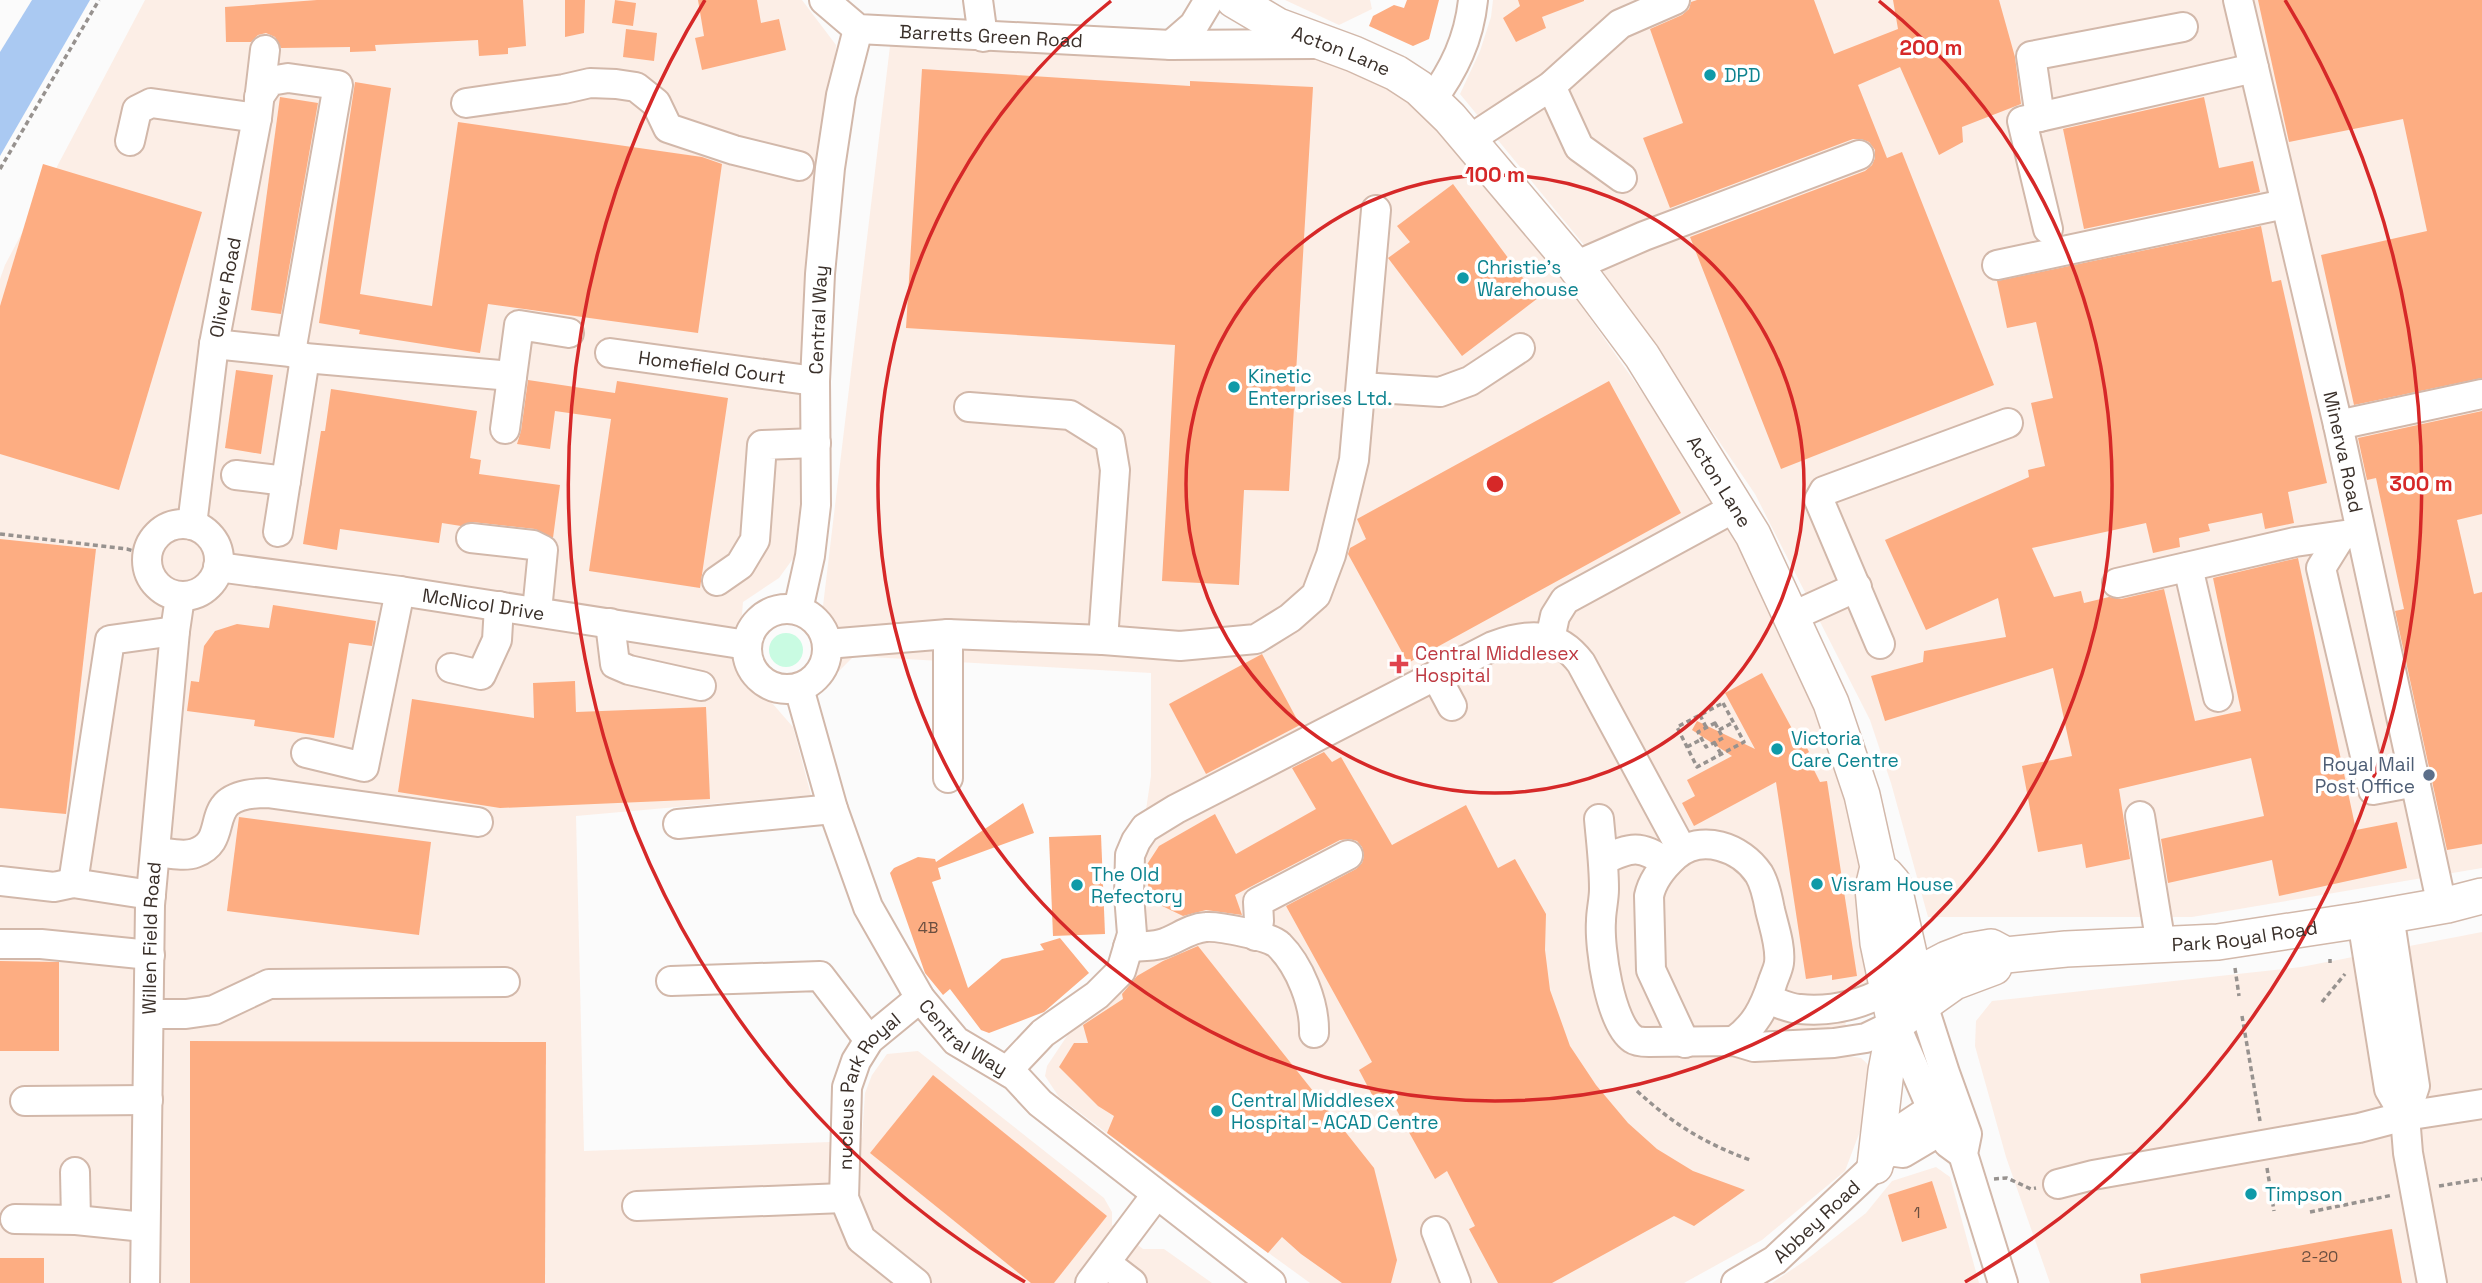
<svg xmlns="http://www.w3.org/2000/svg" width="2482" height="1283" viewBox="0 0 2482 1283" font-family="'Space Grotesk',sans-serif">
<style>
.built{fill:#fceee6}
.green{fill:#c9fbe2}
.water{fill:#aac9f2}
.building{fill:#fdad82}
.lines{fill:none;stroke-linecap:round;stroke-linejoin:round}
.minor-casing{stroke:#d2b8aa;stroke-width:32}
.major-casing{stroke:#d2b8aa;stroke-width:38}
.path{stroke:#97928f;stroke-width:3.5;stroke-dasharray:5 3.5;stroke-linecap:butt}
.minor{stroke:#fff;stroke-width:28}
.major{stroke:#fff;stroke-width:35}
.ring{fill:none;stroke:#d62828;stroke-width:3.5}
.culture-dot{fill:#0f9aa8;stroke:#fff;stroke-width:2.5}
.health-dot{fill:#e0444e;stroke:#fff;stroke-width:2.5}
.service-dot{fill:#5c6f8a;stroke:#fff;stroke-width:2.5}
.labels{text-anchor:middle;stroke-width:7;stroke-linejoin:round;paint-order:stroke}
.number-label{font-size:16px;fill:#6b4f40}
.street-label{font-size:19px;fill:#3a302a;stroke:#fff}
.culture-label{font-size:19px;fill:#0d838f;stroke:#fff;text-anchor:start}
.health-label{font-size:19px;fill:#be3a42;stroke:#fff;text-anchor:start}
.service-label{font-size:19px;fill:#4e5e75;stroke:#fff;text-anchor:end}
.centre{fill:#d62828;stroke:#fff;stroke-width:3.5}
.ring-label{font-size:21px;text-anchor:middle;font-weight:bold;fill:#d62828;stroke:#fff;stroke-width:7;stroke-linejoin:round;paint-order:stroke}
</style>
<rect width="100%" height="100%" fill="#fbfbfb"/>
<g class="built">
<path d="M145 0H802L836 45 805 542 779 578 743 602 738 664 793 727 811 795 576 816 584 1151 830 1142 862 1138 865 1093 872 1075 887 1054 918 1051 1104 1198 1112 1212V1225L1143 1249H1164L1212 1283H0V279L5 265Z"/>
<path d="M1285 0H1370L1372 9 1339 25Z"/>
<path d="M1493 0H2482V868L2192 917H1928L1891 783 1870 720 1755 494 1589 251 1460 94 1480 51 1491 17Z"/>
<path d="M890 46 1318 58 1435 106 1563 280 1725 510 1825 727 1869 862 1872 983 1843 999 1849 1056 1861 1058 1872 1068 1871 1102 1845 1171 1762 1240 1684 1283H1310L1178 1187 1059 1097 1045 1076 1047 1066 1083 1012 1140 959 1138 864 1151 776V673L854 656 812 698Z"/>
<path d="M2482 932V1283H2050L2006 1157 1975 1046 1976 1021 1992 1001 2301 967Z"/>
<path d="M1936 1167 1950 1177 1979 1283H1772L1806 1260 1866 1213 1892 1181Z"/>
</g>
<circle class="green" cx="786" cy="650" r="17"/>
<path class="water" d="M32 0H90L0 156V52Z"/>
<g class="building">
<path d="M317 0H523L526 46 508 48V54L479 56 478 40 375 45 376 51 350 52V47L281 48 275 37 266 33 258 35 251 42H226L225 7Z"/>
<path d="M565 0H585L584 33 565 37Z"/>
<path d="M615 0 636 3 633 26 612 23Z"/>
<path d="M698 0H757L761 23 779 19 786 50 702 70 695 38 704 36Z"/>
<path d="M1407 0H1439L1429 39 1413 46 1369 26 1373 16 1394 5 1404 8Z"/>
<path d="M1518 0H1584V1L1542 17 1546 28 1516 42 1503 18 1520 6Z"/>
<path d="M1697 0H1814L1834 54 1898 29 1893 0H1999L2015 57 2021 104 1962 127 1963 142 1939 155 1900 67 1858 85 1887 158 1902 152 1994 385 1781 469 1690 237 1865 171 1872 165 1875 158V150L1869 142 1861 139H1853L1670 208 1643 138 1683 123 1650 29 1682 15 1689 9 1691 2Z"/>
<path d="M2258 0H2482V378L2354 405 2321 255 2427 231 2403 119 2289 142Z"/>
<path d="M626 29 657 33 654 61 623 57Z"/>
<path d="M922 69 1190 86V81L1313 87 1289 491 1244 490 1239 585 1162 581 1175 345 906 328Z"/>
<path d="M355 82 391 88 360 294 432 306 458 122 702 157 722 164 698 333 488 304 480 353 359 334 360 330 319 323Z"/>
<path d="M280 97 318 103 281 314 251 310Z"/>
<path d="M2204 97 2219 168 2253 161 2260 192 2084 229 2063 129Z"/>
<path d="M43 164 202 212 119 490 0 454V306Z"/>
<path d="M1453 184 1538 298 1462 356 1388 258 1410 242 1397 226Z"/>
<path d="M2261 226 2272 282 2281 280 2327 483 2288 492 2294 523 2265 529 2262 513 2208 524 2210 531 2179 538 2180 547 2153 553 2146 523 2032 548 2054 597 2081 591 2084 603 2109 597 2121 599 2164 589 2195 721 2241 711 2213 578 2298 558 2356 830 2397 822 2407 868 2279 896 2272 860 2168 883 2161 839 2264 816 2251 758 2119 789 2130 859 2086 868 2082 844 2038 852 2022 766 2072 756 2053 668 1885 721 1871 676 1923 662 1924 651 2006 637 1998 598 1926 630 1885 540 2029 477 2028 470 2045 466 2031 403 2053 398 2036 322 2007 328 1997 281Z"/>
<path d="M236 370 273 375 261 454 225 448Z"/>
<path d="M528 380 615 393 617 381 728 398 700 588 589 571 611 419 555 411 550 449 517 444 521 431Z"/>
<path d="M1609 381 1681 513 1408 663 1348 554 1350 548 1366 539 1357 519Z"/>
<path d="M331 389 477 411 470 458 481 460 479 474 560 485 553 538 535 529 472 522 461 526 442 523 439 543 340 529 337 550 303 544 321 431H325Z"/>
<path d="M2482 411V514L2457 520 2474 594 2482 592V844L2447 850 2395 611 2404 609 2376 478 2367 480 2358 438Z"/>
<path d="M0 539 96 549 66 814 0 808Z"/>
<path d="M273 605 376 621 372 646 349 643 334 738 254 726 255 720 187 711 191 681 199 682 204 646 215 631 237 624 269 628Z"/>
<path d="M1262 654 1300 725 1206 774 1169 704Z"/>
<path d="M1762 673 1797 738 1801 736 1809 752 1806 754 1820 782 1827 781 1857 976 1832 980V975L1806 979 1776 782 1694 826 1682 803 1695 796 1687 780 1732 756 1692 730 1697 721 1755 749 1725 693Z"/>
<path d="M575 681 576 712 706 707 710 799 500 808 398 792 412 699 534 718 533 683Z"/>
<path d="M1324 752 1332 762 1341 757 1392 845 1466 805 1498 868 1515 859 1546 914 1545 950 1550 990 1570 1046 1596 1085 1628 1123 1657 1149 1693 1171 1745 1190 1694 1226 1674 1216 1552 1283H1498L1469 1229 1475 1226 1447 1171 1435 1179 1391 1100 1378 1106 1359 1070 1372 1062 1286 906 1356 869 1362 863 1364 856 1362 847 1357 841 1349 839 1340 840 1235 895 1242 915 1206 910 1183 916 1156 903 1149 893 1146 866 1159 846 1215 814 1236 854 1316 809 1292 768Z"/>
<path d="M1023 803 1034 833 938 868 941 879 932 882 968 988 1002 959 1044 950 1040 944 1060 938 1089 973 1044 1012 989 1033 981 1030 950 989 943 995 925 973 890 873 894 868 918 857 935 859 936 862Z"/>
<path d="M239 817 431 842 419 935 227 911Z"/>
<path d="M1101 835 1105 934 1053 936 1049 837Z"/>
<path d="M1198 946 1374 1168 1397 1260 1391 1283H1342L1301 1254 1282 1237 1268 1253 1107 1133 1114 1116 1098 1106 1059 1067 1074 1043H1088L1083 1025 1123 999 1122 994 1137 976 1163 961Z"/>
<path d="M0 961 59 962V1051H0Z"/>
<path d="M190 1041 546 1042 545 1283H190Z"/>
<path d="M933 1075 1107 1216 1054 1283H1031L870 1153Z"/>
<path d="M1932 1181 1947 1228 1902 1242 1888 1195Z"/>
<path d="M2392 1229 2402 1283H2141L2140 1274Z"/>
<rect x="0" y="1258" width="44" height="25"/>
</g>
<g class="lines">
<g class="minor-casing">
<g id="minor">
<path id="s1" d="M824 0 858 29 1171 45 1315 44"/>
<path d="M978 0 983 37"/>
<path id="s2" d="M2238 0 2338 425 2442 906"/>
<path d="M1171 45 1194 25 1209 0"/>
<path d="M1551 86 1579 147 1622 178"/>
<path d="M259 97 270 81 288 78 338 85 291 352"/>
<path d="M1431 101C1454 70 1469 39 1473 0"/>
<path d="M466 103 564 89 590 83 616 84 636 87 656 103 668 128 734 150 799 166"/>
<path d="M2040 117 2031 56 2183 27"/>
<path d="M130 141 137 110 151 103 257 118"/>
<path d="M1470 142 1484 130 1551 86 1620 24 1675 0"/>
<path d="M2048 229 2022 121 2254 68"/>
<path d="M1997 265 2285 204"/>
<path d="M1575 266 1644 236 1859 155"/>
<path d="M214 344 291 352 305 358 512 376"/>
<path id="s3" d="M610 353 815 381"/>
<path d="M1361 387 1440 392 1470 381 1520 348"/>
<path d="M969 407 1070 415 1110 440 1115 470 1103 640"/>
<path d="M2338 425 2482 394"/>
<path d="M505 429 519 325 569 333"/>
<path d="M236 475 286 481"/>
<circle cx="183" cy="560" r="36"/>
<path id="s4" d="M192 525 214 344 257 118 265 50"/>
<path d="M278 532 305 358"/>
<path d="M2341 536 2321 568 2373 790 2416 782"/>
<path d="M471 538 533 545 543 550 537 611"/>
<path id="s5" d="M218 567 400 591 747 645"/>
<path d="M2188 567 2218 697"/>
<path d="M717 581 740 565 755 540 762 445 816 443"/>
<path d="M2117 583 2295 542 2351 534"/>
<circle cx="787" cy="649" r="40"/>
<path id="s6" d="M798 610 810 556 816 505 815 381 820 274 830 168 841 95 858 29"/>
<path d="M1791 617 1857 587"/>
<path d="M610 623 615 664 629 670 701 686"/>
<path d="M948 634V778"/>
<path d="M1550 639 1555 616 1565 600 1736 507"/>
<path d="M827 644 948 634 1103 640 1180 646 1256 639 1290 618 1316 595 1331 555 1354 460 1376 210"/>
<path d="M1880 644 1819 500 1824 491 2008 423"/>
<path d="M451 668 481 675 497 640 499 606"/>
<path d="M1436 676 1452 706"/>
<path id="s7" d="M799 688 833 809 868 907 920 998 956 1041 1015 1076 1040 1103 1271 1283"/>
<path d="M306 753 364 767 400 591"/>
<path d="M2140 816 2161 945"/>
<path d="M1599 819C1601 842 1604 865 1604 889 1604 900 1601 911 1601 921 1599 947 1610 1024 1633 1039 1637 1042 1644 1042 1649 1042L1734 1041 1754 1047 1834 1043 1866 1038 1895 1024 1941 1130 1948 1143 1963 1154"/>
<path d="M678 824 833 809"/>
<path d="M157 852C168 853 184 857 195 853 235 839 195 793 267 793L478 822"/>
<path d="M1603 860C1632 847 1639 844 1667 863"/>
<path d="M0 881 54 887 73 883"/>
<path d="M151 895 73 883 110 640 175 631"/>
<path d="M2389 915 2415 1086 2405 1116 2408 1153 2432 1283"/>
<path d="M2362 920 2389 1089 2405 1116"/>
<path d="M1256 936 1259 921 1258 902 1348 855"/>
<path d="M0 944H41L150 955"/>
<path d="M1128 947C1138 946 1150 947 1161 944 1176 940 1189 928 1206 927 1218 926 1271 936 1279 945 1300 966 1315 1004 1314 1033"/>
<path d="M671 981 820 976 869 1040"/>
<path d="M1917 986 1945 1073 1967 1134 1963 1154 2003 1283"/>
<path d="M1767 999C1777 1002 1789 1009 1800 1009 1831 1012 1860 1005 1888 990"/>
<path d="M149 1014H186L214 1010 269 984 505 982"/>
<path d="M1685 1043 1651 970 1649 896C1652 881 1664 866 1675 856 1701 833 1741 847 1759 874 1765 884 1768 899 1770 910 1774 927 1781 946 1779 963 1778 970 1774 977 1772 984 1764 1008 1755 1026 1734 1041"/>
<path d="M1008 1070 1043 1033 1097 995 1121 971 1132 934 1129 895 1130 855 1136 841 1145 828 1176 809 1493 646C1528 633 1557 631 1581 663L1682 850"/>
<path d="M25 1101 148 1100"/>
<path d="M1888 1151 1903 1153 1957 1121"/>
<path d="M75 1172 76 1220"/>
<path d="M2058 1184 2093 1175 2359 1128 2405 1116 2482 1104"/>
<path d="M637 1206 844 1198"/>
<path d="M15 1219 76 1220 144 1227"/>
<path d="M1436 1231 1456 1283"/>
<path d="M1106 1263 1132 1283"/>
<path id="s8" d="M145 1283 150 905 175 631 180 597"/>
<path id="s9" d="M916 1283 861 1239 844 1198 847 1087 856 1061 869 1040 920 998"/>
<path d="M1090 1283 1156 1195"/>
<path id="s10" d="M1736 1283 1775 1260 1875 1166 1888 1151 1892 1135 1946 1099"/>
</g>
</g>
<g class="major-casing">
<g id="major">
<path id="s11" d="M1234 0 1278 26 1354 54 1396 73 1419 88 1450 118 1575 266 1642 356 1753 535 1831 703 1862 795 1878 867 1873 888 1878 943 1895 1024 1886 1071 1875 1166"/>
<path d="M1886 875 1893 883 1914 976"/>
<path id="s12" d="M1888 990 1947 959 1968 951 1991 947 2006 955 2066 949 2218 942 2362 920 2447 905 2482 896"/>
<path d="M1895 1024 1954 982 1994 967"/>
</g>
</g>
<g class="path">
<path d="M0 169 99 0"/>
<path d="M0 534 127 549 147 555"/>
<path d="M1723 703 1744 742 1697 767 1677 727Z"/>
<path d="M1700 715 1706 727"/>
<path d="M1715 723 1723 738 1706 747 1698 732Z"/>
<path d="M1719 730 1732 723"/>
<path d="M1714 742 1721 754"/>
<path d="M1687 747 1702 739"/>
<path d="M2330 959V963"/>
<path d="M2235 968 2239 996"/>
<path d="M2322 1002 2345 974"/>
<path d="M2242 1016 2260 1121"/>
<path d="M1637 1091C1673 1124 1704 1143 1750 1160"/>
<path d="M2267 1168 2274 1211"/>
<path d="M1994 1179 2007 1178 2031 1189 2036 1188"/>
<path d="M2439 1186 2482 1179"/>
<path d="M2310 1212 2393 1195"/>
</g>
<use href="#minor" class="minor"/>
<use href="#major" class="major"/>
</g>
<g class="ring">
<circle cx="1495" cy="484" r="309"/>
<path d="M1879 1A617 617 0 1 1 1111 1"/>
<path d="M1025 1282A926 926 0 0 1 705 0M2285 0A926 926 0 0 1 1965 1282"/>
</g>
<g class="culture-dot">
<circle cx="1710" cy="75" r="7"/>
<circle cx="1463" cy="278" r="7"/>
<circle cx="1234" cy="387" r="7"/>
<circle cx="1777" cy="749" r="7"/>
<circle cx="1817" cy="884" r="7"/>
<circle cx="1077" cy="885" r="7"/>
<circle cx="1217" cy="1111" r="7"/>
<circle cx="2251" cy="1194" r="7"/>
</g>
<path class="health-dot" d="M1395.5 653.5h7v7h7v7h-7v7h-7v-7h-7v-7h7z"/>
<circle class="service-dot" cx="2429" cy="775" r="7"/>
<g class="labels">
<g class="number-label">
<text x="928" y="933">4B</text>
<text x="1917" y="1218">1</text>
<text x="2320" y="1262">2-20</text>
</g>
<g class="street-label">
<text dy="7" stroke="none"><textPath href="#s1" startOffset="178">Barretts Green Road</textPath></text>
<text dy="7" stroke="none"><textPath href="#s11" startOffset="119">Acton Lane</textPath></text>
<text dy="7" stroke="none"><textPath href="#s4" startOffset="240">Oliver Road</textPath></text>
<text dy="7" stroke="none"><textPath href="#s6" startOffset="292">Central Way</textPath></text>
<text dy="7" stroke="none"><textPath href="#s3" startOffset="103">Homefield Court</textPath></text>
<text dy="7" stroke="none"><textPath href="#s2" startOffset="464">Minerva Road</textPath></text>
<text dy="7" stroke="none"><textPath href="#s11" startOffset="702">Acton Lane</textPath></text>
<text dy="7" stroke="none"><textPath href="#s5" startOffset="268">McNicol Drive</textPath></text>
<text dy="7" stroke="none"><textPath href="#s12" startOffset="369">Park Royal Road</textPath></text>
<text dy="7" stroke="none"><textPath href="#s8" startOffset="345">Willen Field Road</textPath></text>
<text dy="7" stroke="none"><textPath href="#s7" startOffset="394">Central Way</textPath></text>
<text dy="7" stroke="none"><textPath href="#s9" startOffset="229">nucleus Park Royal</textPath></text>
<text dy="7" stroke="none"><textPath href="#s10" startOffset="102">Abbey Road</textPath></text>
</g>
<g class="culture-label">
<text x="1724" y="82">DPD</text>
<text x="1477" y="274">Christie's<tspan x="1477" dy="22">Warehouse</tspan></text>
<text x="1248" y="383">Kinetic<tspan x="1248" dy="22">Enterprises Ltd.</tspan></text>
<text x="1791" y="745">Victoria<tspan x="1791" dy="22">Care Centre</tspan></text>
<text x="1091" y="881">The Old<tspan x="1091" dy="22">Refectory</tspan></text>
<text x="1831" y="891">Visram House</text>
<text x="1231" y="1107">Central Middlesex<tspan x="1231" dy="22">Hospital - ACAD Centre</tspan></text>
<text x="2265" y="1201">Timpson</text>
</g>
<g class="health-label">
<text x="1415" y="660">Central Middlesex<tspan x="1415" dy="22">Hospital</tspan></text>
</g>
<g class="service-label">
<text x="2415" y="771">Royal Mail<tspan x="2415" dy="22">Post Office</tspan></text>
</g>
</g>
<circle cx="1495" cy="484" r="10" class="centre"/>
<g class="ring-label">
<text x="1931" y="55">200 m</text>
<text x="1495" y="182">100 m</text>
<text x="2421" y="491">300 m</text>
</g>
</svg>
